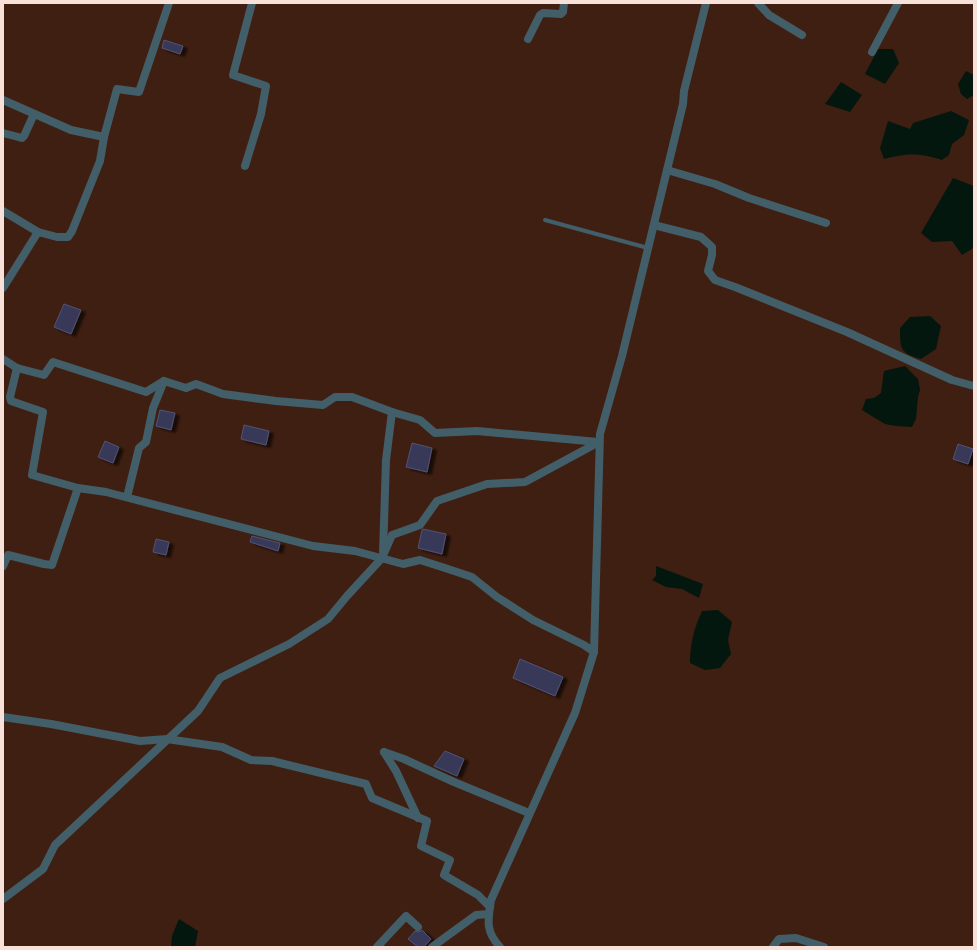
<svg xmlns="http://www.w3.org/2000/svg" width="977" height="950" viewBox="0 0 977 950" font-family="Manrope,sans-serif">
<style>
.water{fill:#03170e}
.building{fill:#393959;stroke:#515273;filter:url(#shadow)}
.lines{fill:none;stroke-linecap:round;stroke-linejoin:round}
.lane{stroke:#425e69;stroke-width:4}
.street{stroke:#425e69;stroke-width:8}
</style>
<defs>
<filter id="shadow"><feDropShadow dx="4.5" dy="2.5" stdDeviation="1" flood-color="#0009"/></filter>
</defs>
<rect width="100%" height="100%" fill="#3f1f11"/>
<g class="water">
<path d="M878 49H893L899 63 885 84 865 74Z"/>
<path d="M966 71 974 75V95L967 99 961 94 958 84Z"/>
<path d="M841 82 862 95 850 112 825 104Z"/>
<path d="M951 111 969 120 964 135 952 144 949 155 942 160C918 153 909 153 884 159L880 148 888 121 910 129 913 123Z"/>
<path d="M953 178 974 186V245L972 249 962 255 952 241 932 242 921 233Z"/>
<path d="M930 316 941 326 936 349 921 359C900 353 900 349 900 328L910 317Z"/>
<path d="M905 366 918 379 920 390 918 397 916 419 912 427 896 426 885 424 862 410 866 399 874 398 881 393 884 371Z"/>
<path d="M656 566 703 584 699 598 682 589 666 587 652 580 656 576Z"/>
<path d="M718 610 732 622 728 640 731 654 720 668 705 670 690 663C690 644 694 628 702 611Z"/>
<path d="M179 919 198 931 195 947H171L172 936Z"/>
</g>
<g class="building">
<path d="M164 40 183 46 180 54 162 48Z"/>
<path d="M64 304 81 310 71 334 54 327Z"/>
<path d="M160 410 175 413 171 430 156 426Z"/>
<path d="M244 425 269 431 266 445 241 439Z"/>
<path d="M105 441 119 447 113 463 98 457Z"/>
<path d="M412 443 432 448 427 472 406 467Z"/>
<path d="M958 444 973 449 968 464 953 459Z"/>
<path d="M423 529 446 534 442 554 418 548 422 530Z"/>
<path d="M252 536 280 543 278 551 250 542Z"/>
<path d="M156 539 169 542 166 555 153 552Z"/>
<path d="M520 659 563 677 555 696 513 678Z"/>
<path d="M445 751 464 759 457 776 434 766Z"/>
<path d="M422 930 431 939 424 947H418L408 939 415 931 419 932Z"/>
</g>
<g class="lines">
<path class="lane" d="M545 220 648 248"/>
<g class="street">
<path d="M758 3 769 15 802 35"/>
<path d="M528 39 540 15 543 13 561 14 563 12 564 3"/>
<path d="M872 52 898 3"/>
<path d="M3 100 71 130 104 137"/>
<path d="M3 133 22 138 24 136 34 114"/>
<path d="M245 166 261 114 266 86 233 75 252 3"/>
<path d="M667 170 715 184 749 198 826 223"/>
<path d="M3 211 38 232"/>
<path d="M654 225 701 237 712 247V255L708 271 715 280 735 287 847 332 952 380 974 386"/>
<path d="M3 288 38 232 57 237H68L72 231 100 161 104 137 117 89 139 92 169 3"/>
<path d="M3 359 17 368 44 375 53 362 146 392 164 381 186 388 196 384 223 394 276 401 323 405 335 397H352L392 412 420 420 435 433 477 431 598 442"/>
<path d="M17 368 10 397 11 401 43 412 32 475 78 488"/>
<path d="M127 497 139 448 146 442 153 408 164 381"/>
<path d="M383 554 386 460 392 412"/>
<path d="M3 566 8 555 44 564 52 565 78 488 106 492 313 546 355 551 403 564 420 560 445 568 472 577 497 597 533 620 584 645 594 652 575 713 491 900C488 920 485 931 500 947"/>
<path d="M594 652 600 434 622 356 683 104 684 91 706 3"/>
<path d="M3 717 51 724 140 741 167 739 222 747 251 760 272 761 366 784 372 798 427 821 421 846 450 860 444 875 478 895 490 907"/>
<path d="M384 752 404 759 454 782 529 813"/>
<path d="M384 752 396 771 418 818"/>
<path d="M3 899 43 869 55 845 198 711 220 678 289 644 328 619 347 596 382 558 392 535 420 525 437 501 487 484 525 482 599 442"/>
<path d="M377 947 406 916 418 927"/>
<path d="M432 947 476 915 489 914"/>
<path d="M773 947 779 939 796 938 824 947"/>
</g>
</g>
<rect width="977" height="950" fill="none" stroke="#f7e1d8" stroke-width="8"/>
</svg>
